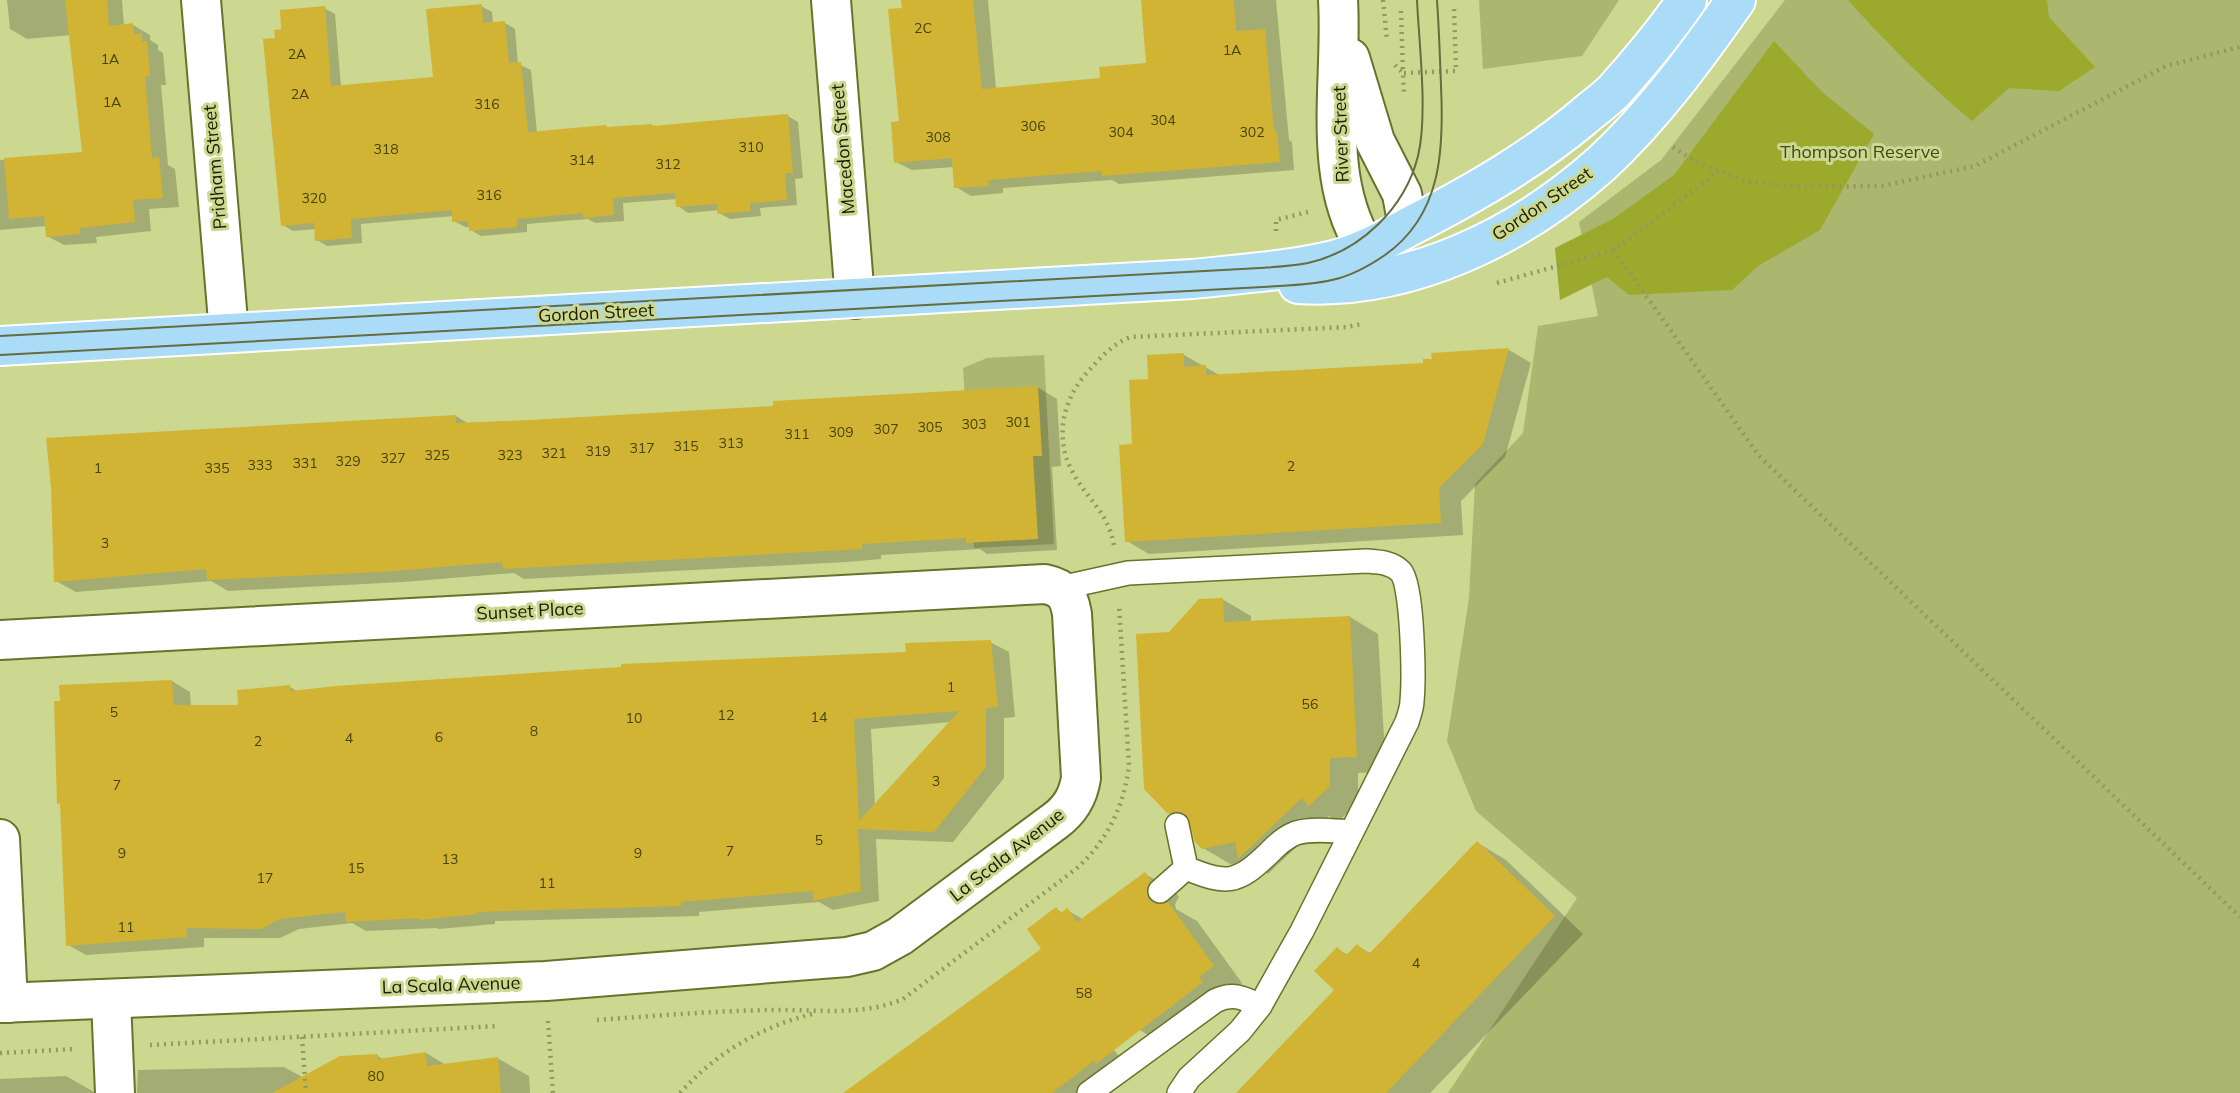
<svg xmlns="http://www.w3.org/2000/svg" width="2240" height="1093" viewBox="0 0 2240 1093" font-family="Mulish,sans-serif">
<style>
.green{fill:#abb66e}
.forest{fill:#9ba92d}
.shadow{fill:#0003;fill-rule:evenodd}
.building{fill:#d1b434;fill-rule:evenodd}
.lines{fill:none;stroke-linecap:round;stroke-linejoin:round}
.service-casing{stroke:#69722b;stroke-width:26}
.minor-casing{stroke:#69722b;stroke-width:42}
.tertiary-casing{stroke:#69722b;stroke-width:42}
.primary-casing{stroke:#fff;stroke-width:42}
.path{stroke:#90995f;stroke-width:4.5;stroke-dasharray:2 5;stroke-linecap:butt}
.service{stroke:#fff;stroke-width:23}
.minor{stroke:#fff;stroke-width:38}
.tertiary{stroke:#fff;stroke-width:38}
.primary{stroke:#aadbf7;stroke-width:38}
.tram{stroke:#656c3d;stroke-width:2}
.labels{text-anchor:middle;stroke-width:6;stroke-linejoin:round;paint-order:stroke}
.number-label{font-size:14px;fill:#48430e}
.street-label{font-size:18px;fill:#1a1d01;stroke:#ccd88f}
.park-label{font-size:18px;fill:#43491a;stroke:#ccd88f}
</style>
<rect width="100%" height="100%" fill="#ccd88f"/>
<g class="green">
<path d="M1479 0H1619L1582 56 1483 69Z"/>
<path d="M1785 0H2240V1093H1448L1577 898 1476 811 1447 741 1469 598 1475 484 1523 433 1538 326 1598 316 1579 222 1661 160Z"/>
<path d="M1044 355 1054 544 974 548 963 368 987 358Z"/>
</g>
<g class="forest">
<path d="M1848 0H2047L2049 17 2095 67 2059 91 2009 88 1972 121C1928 84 1887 44 1848 0Z"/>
<path d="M1774 41 1822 92 1874 134 1820 230 1758 266 1732 290 1629 295 1607 277 1560 300 1555 248 1613 219 1674 175Z"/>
</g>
<g class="shadow">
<path d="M7 0H122L124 26 133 25 150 35V40L158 45V50L163 53 166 85H161L168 165 175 169 179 207 149 209 151 231 96 237 97 243 64 245 47 236 46 226 0 230V160L84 153 71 35 27 39 10 29Z"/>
<path d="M903 0H988L996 89 1102 80 1148 65 1142 0H1276L1289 140 1292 142 1294 170 1119 184 1112 180 1003 188V193L971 196 956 187 954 167 912 170 896 162 901 122Z"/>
<path d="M481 6 492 12 493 24 505 23 515 29 518 64 531 70 537 133 652 125 655 127 788 116 798 122 803 178 795 179 797 205 760 208 761 216 730 219 719 213V210L688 213 678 206 677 199 623 203 624 221 595 223 588 219 527 224V232L481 236 471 230 470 227H465L454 221V216L361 224 362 243 327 246 317 240 316 229 293 231 283 225 277 40 324 8 335 14 341 87 435 79Z"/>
<path d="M1509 350 1531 363 1505 457 1461 501 1463 535 1149 554 1127 541 1134 446 1150 380 1184 355 1221 376 1425 364 1433 361V355Z"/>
<path d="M1037 387 1057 399 1061 466 1052 467 1057 550 987 554 980 549 881 555V559L847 562 524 579 514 573 403 582 228 591 211 581 76 592 56 581 456 416 469 424 775 407Z"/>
<path d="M1222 599 1251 616V622L1350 617 1378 634 1386 772 1358 773V802L1338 822 1329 816 1268 874 1247 862 1232 865 1203 848 1192 826 1169 813 1170 634Z"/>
<path d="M990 642 1009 652 1015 717 1004 718V778L953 842 876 839 879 901 833 910 819 902 699 912V916L495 921V924L439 929 436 928 366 931 352 923 299 929 280 938H204V947L86 955 68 945 62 804 59 803 172 681 190 692 191 707 240 706 290 687 298 692 907 654ZM951 722 875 806 871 729Z"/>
<path d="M1478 843 1506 860 1583 934 1430 1093H1238L1337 990V949L1348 955 1357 946 1372 954Z"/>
<path d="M1145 874 1174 890 1179 897 1175 904 1176 909 1197 921 1242 983 1167 1046 1138 1029 1056 909 1063 913 1067 910 1084 920Z"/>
<path d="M1058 974 1129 1070 1099 1093H846Z"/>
<path d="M426 1053 446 1065 497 1058 529 1076 530 1093H137L138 1070 284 1067 304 1078 378 1056 384 1060Z"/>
<path d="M66 1076 96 1093H0V1079Z"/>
</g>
<g class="building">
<path d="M65 0H107L109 26 133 23 134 34 142 33V42L147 41 150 76H145L152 158 159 157 163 198 133 200 135 222 80 228V234L46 237 44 216 9 219 4 158 82 152Z"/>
<path d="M901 0H973L982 89 1100 78 1099 67 1146 63 1141 0H1234L1236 31 1265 29 1274 131H1277L1280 162 1102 176V171L988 180 989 186 954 188 952 158 894 163 891 122 899 121 888 9 902 8Z"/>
<path d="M482 4 483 23 505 21 509 63 521 62 528 132 606 125 607 127 652 124V126L788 114 793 173H785L787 200 750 203 751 211 717 214V204L676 207 675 193 613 198 614 215 583 218V213L517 219V227L469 231 468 221 452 222V210L351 219 352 238 315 241 314 223 281 226 263 39 275 38 274 30 281 29 280 10 325 6 331 86 433 77 426 9Z"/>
<path d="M1509 348 1483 444 1439 488 1441 523 1125 542 1119 445 1132 444 1129 380 1148 379 1147 355 1184 353V367L1206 365V375L1423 363V359H1432L1431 353Z"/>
<path d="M1038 386 1042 456H1033L1038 539 966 543V538L862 544V549L826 551 503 569 502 562 382 572 207 580 206 569 54 582 51 487 46 438 456 415V423L530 420 773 406V401Z"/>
<path d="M1223 598 1224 622 1350 616 1357 757 1330 758V786L1309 806 1302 798 1238 859 1235 842 1202 849 1195 842 1187 815 1175 811 1168 814 1144 789 1136 634 1169 632 1199 599Z"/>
<path d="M991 640 998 707 986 708V767L934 832 858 829 861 891 813 901V891L681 902V906L477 912 478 914 419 920V918L346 922 345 912 280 919 261 929 186 928 187 937 66 946 60 803 57 804 54 701H60L59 685 172 680 174 705H238L237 690 290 685 291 691 336 686 621 667V664L906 652 905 643ZM959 711 859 821 854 719Z"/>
<path d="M1477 841 1555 916 1386 1093H1236L1334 990 1314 971 1337 947 1346 955 1357 944 1369 954Z"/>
<path d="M1145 872 1151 880 1147 887 1149 900 1156 904 1168 902 1214 966 1199 977 1203 982 1096 1064 1094 1061 1052 1093H843L1041 949 1027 929 1056 907 1061 913 1067 908 1077 922Z"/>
<path d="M426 1052 427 1066 498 1057 501 1093H272L340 1056 378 1054V1059Z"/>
</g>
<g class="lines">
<g class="service-casing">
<g id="service">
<path d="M1060 588 1128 573 1366 561C1378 562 1392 562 1401 572 1413 586 1414 680 1412 701 1412 708 1409 715 1407 722L1302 931 1260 1006C1244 998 1233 992 1215 1001L1089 1093"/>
<path d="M1177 825 1186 868C1227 885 1237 884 1269 853 1277 845 1285 837 1296 833 1313 828 1334 831 1351 832"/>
<path d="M1160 891 1186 868"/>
<path d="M1179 1093 1189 1078 1240 1031 1260 1006"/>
</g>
</g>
<g class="minor-casing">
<g id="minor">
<path d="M201 0 229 333"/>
<path d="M831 0 855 299"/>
<path d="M0 640 1045 584C1064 588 1069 596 1072 614L1081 778C1078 797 1070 810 1055 821L900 936 873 951 847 957 546 981 0 1003"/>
<path d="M0 839 8 1003"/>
<path d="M111 1000 115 1093"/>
</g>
</g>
<g class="tertiary-casing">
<g id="tertiary">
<path d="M1338 0C1343 79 1320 178 1366 248"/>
<path d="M1350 58 1375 141 1402 194 1408 227"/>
</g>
</g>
<g class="primary-casing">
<g id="primary">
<path d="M1298 284C1409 291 1519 237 1601 164 1653 116 1696 57 1736 0"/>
<path d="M0 346 1192 279C1239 274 1288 271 1334 260 1366 252 1396 233 1426 218 1481 189 1534 158 1582 118 1592 109 1604 101 1614 91 1640 62 1665 32 1687 0"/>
</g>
</g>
<g class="path">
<path d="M1383 0 1387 41"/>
<path d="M1401 11 1403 73 1456 71 1454 8"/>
<path d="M1395 65 1403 73 1404 94"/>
<path d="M1673 147 1696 162 1745 181 1798 187 1882 186 1975 166 2166 66 2240 47"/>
<path d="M1276 231V220L1308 212"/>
<path d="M1614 250 1759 456 2240 917"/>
<path d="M1497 283 1614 250 1719 171"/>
<path d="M1114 545C1107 510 1087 500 1072 471 1055 439 1062 402 1085 375 1099 359 1111 345 1130 337L1348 327 1361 324"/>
<path d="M597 1020C654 1016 712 1011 769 1010 813 1009 862 1017 903 999L1076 869C1107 841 1124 807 1129 765L1119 606"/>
<path d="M548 1021 553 1093"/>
<path d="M302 1037 306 1093"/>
<path d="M150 1045 497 1026"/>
<path d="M0 1053 75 1049"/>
<path d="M680 1093C717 1052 762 1026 816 1013"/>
</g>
<use href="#service" class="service"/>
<use href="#minor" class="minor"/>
<use href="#tertiary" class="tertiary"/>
<use href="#primary" class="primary"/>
<g class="tram">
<path d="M0 336 1260 268C1276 267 1293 266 1308 263 1361 251 1405 208 1418 156 1428 114 1419 44 1417 0"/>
<path d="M0 355 1279 286C1297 285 1315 284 1332 280 1351 276 1369 266 1385 255 1442 215 1444 149 1441 86 1440 57 1439 29 1437 0"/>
</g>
</g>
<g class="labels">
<g class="number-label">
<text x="923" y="33">2C</text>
<text x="1232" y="55">1A</text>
<text x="297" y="59">2A</text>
<text x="110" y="64">1A</text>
<text x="300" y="99">2A</text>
<text x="112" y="107">1A</text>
<text x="487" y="109">316</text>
<text x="1163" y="125">304</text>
<text x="1033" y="131">306</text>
<text x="1121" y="137">304</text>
<text x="1252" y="137">302</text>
<text x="938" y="142">308</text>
<text x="751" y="152">310</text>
<text x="386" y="154">318</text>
<text x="582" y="165">314</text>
<text x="668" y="169">312</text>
<text x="489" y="200">316</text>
<text x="314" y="203">320</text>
<text x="1018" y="427">301</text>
<text x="974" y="429">303</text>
<text x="930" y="432">305</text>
<text x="886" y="434">307</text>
<text x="841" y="437">309</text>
<text x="797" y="439">311</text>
<text x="731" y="448">313</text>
<text x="686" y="451">315</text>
<text x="642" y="453">317</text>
<text x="598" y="456">319</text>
<text x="554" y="458">321</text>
<text x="437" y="460">325</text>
<text x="510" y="460">323</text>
<text x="393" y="463">327</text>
<text x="348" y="466">329</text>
<text x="305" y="468">331</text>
<text x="260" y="470">333</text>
<text x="1291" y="471">2</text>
<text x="98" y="473">1</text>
<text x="217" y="473">335</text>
<text x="105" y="548">3</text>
<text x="951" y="692">1</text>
<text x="1310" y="709">56</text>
<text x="114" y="717">5</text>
<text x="726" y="720">12</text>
<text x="819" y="722">14</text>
<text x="634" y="723">10</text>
<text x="534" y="736">8</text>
<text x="439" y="742">6</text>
<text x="349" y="743">4</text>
<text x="258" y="746">2</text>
<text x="936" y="786">3</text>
<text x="117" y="790">7</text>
<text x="819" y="845">5</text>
<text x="730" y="856">7</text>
<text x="122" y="858">9</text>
<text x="638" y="858">9</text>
<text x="450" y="864">13</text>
<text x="356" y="873">15</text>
<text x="265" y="883">17</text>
<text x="547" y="888">11</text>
<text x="126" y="932">11</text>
<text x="1416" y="968">4</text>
<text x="1084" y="998">58</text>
<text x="376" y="1081">80</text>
</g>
<g class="street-label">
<text transform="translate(1341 134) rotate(-92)" y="6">River Street</text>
<text transform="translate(843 149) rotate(-95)" y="6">Macedon Street</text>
<text transform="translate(215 167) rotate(-95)" y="6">Pridham Street</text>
<text transform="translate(1542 204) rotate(-34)" y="6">Gordon Street</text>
<text transform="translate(596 313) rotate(-3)" y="6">Gordon Street</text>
<text transform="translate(530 611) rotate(-3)" y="6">Sunset Place</text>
<text transform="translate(1007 855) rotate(-38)" y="6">La Scala Avenue</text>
<text transform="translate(451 985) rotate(-2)" y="6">La Scala Avenue</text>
</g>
<g class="park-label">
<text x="1860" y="158">Thompson Reserve</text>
</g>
</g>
</svg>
